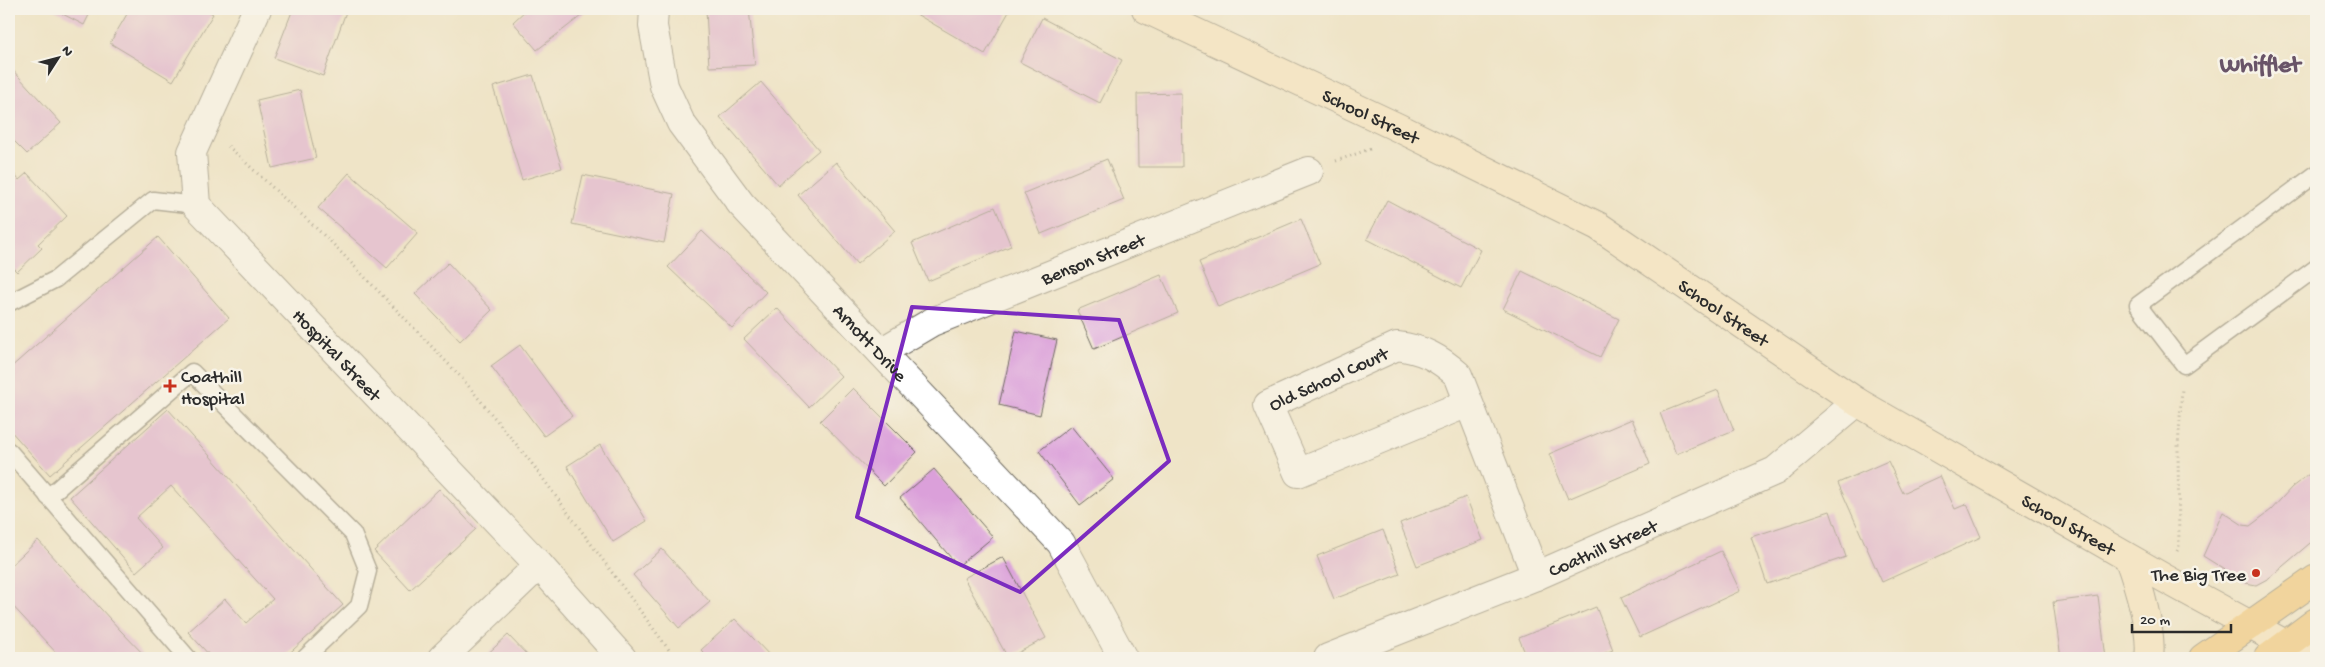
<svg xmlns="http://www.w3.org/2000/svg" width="2325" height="667" viewBox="0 0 2325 667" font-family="'Gochi Hand',sans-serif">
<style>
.building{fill:#dba0da}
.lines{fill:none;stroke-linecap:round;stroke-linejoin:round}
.lane-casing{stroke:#706c62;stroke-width:19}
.street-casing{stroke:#706c62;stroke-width:30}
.secondary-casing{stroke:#706c62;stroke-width:30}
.primary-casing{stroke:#706c62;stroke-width:30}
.path{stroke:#706c62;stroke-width:3;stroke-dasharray:1 4;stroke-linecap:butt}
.lane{stroke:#fff;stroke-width:16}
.street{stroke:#fff;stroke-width:28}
.secondary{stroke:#fbe7c3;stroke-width:28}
.primary{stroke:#f4c26a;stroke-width:28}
.marked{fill:none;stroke:#7b2cbf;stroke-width:4;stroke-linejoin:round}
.poi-dot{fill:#c8321e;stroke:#f7f3e8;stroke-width:2}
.labels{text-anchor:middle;stroke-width:5;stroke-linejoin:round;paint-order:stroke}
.street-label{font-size:19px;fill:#2b2b2b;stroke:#f7f3e8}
.poi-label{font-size:19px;fill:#2b2b2b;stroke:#f7f3e8;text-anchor:start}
.district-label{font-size:24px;font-weight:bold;fill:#695468;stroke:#f7f3e8}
</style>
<rect width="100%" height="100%" fill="#f7f3e8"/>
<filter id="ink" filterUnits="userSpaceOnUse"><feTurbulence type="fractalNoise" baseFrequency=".02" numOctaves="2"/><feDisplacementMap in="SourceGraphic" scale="10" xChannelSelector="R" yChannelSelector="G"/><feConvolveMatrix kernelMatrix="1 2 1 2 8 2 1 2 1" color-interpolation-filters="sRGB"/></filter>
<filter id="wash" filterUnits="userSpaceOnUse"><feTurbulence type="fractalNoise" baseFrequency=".0096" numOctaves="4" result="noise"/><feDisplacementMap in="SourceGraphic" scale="20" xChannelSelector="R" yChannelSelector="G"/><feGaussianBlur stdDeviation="1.12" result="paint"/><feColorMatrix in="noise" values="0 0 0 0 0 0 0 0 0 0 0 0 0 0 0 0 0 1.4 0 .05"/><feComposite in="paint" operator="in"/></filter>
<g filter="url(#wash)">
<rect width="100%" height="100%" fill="#efe4c7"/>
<g id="blocks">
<g class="building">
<path d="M53 9H92L84 25Z"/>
<path d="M130 9H205L213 14 173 81 110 43Z"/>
<path d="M293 9H347L323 76 274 58Z"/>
<path d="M527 9H590L537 50 513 22Z"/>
<path d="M706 9H749L755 65 709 67Z"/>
<path d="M913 9H1008L1010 10 985 54 911 11Z"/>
<path d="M1042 18 1122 60 1100 103 1020 62Z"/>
<path d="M9 66 61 123 27 154 14 141 9 146Z"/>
<path d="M533 75 562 168 522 180 493 87Z"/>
<path d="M761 82 819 150 778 185 720 117Z"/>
<path d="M300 90 316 158 272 168 257 100Z"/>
<path d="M1181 93 1182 167H1138L1137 94Z"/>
<path d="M1107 159 1124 200 1041 234 1024 193Z"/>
<path d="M836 162 895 231 857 264 798 195Z"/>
<path d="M9 168 19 180 27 173 67 216 38 244 42 248 17 272 9 264Z"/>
<path d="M349 173 418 233 387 268 318 208Z"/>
<path d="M583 175 674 194 664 243 572 224Z"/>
<path d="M1387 200 1481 250 1461 288 1367 239Z"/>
<path d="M995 207 1011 246 928 281 912 243Z"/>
<path d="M1301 219 1320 264 1218 307 1199 262Z"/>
<path d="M702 231 766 292 732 328 668 267Z"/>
<path d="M158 237 229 318 50 475 9 429V369Z"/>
<path d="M448 263 492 310 460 341 415 294Z"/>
<path d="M1522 271 1619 319 1600 357 1503 309Z"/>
<path d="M1161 275 1178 313 1094 349 1077 310Z"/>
<path d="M777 308 841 376 809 407 744 339Z"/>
<path d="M1016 331 1057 340 1040 415 999 405Z"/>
<path d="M520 345 572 416 544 436 491 366Z"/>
<path d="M853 388 917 452 884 486 820 421Z"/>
<path d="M1718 390 1734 430 1676 454 1660 413Z"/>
<path d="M168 409 343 605 284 658H212L188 632 225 599 246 623 273 599 171 486 136 518 163 548 136 572 70 497Z"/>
<path d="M1632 419 1650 464 1568 499 1549 454Z"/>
<path d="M1071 426 1114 479 1080 505 1039 451Z"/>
<path d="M600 445 647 521 613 542 567 466Z"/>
<path d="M1888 461 1903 493 1940 476 1955 509 1967 504 1981 537 1882 582 1838 483Z"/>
<path d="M934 469 993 537 958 566 900 498Z"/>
<path d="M2316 469V538L2269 578 2256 585 2246 583 2203 556 2223 512 2243 525 2250 526 2271 510 2292 487Z"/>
<path d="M439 489 476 529 410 590 374 551Z"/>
<path d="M1466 497 1483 540 1417 566 1400 523Z"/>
<path d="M1830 511 1846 557 1767 584 1751 537Z"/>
<path d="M1383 530 1400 574 1334 599 1317 556Z"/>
<path d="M38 540 121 631 147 658H61L9 602V567Z"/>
<path d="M662 549 710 602 679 628 633 575Z"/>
<path d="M1721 551 1740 591 1640 637 1621 598Z"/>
<path d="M1003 557 1046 638 1008 658 964 578Z"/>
<path d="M2098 596 2106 658H2061L2053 602Z"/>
<path d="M1596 607 1613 650 1593 658H1527L1519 638Z"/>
<path d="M735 619 772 658H709L701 650Z"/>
<path d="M508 635 530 658H483Z"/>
</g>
</g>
</g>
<g filter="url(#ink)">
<use href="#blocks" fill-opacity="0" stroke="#706c62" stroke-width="1"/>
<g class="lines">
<g class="lane-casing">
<g id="lane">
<path d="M2316 174 2138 305 2184 365 2316 268"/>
<path d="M9 303 56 279 153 200 196 205"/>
<path d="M9 451 188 658"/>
<path d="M48 497 192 372 353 534 368 571 359 606 305 658"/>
</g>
</g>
<g class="street-casing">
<g id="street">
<path id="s1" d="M257 9 192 152 196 205 539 565 622 658"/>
<path id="s2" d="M654 9 653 26 664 86 681 123 741 204 1061 543 1123 658"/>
<path id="s3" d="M881 352 932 322 1309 171"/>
<path id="s4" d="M1468 403 1298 473 1268 405 1397 346C1423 349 1439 358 1458 375L1536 576"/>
<path d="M442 658 539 565"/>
<path id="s5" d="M1328 658 1536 576 1775 471 1857 402"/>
</g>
</g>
<g class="secondary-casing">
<g id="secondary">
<path id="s6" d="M1146 9 1399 128 1598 226 1857 402 2164 578 2287 645 2316 656"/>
<path d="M2129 559C2138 584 2153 632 2149 658"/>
</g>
</g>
<g class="primary-casing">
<g id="primary">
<path d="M2203 658 2316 579"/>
<path d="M2268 658 2316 622"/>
</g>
</g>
<g class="path">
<path d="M228 146 331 242 461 377 530 461 675 658"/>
<path d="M1336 161 1370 149"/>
<path d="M2177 551 2179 547 2178 447 2182 388"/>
</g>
<use href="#lane" class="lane"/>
<use href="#street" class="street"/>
<use href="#secondary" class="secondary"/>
<use href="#primary" class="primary"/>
</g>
</g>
<path d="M0 0H2325V667H0ZM912 307 1119 320 1169 461 1020 592 857 517Z" fill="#efe4c7" fill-opacity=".55" fill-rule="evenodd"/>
<path class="marked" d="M912 307 1119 320 1169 461 1020 592 857 517Z"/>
<g class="poi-dot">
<path d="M167.5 378.5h5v5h5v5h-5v5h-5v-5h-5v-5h5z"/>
<circle cx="2256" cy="573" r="5"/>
</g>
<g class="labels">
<g class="street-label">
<text dy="7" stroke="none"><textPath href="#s6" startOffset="249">School Street</textPath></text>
<text dy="7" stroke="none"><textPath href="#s3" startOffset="232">Benson Street</textPath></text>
<text dy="7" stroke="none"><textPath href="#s6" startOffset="654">School Street</textPath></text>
<text dy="7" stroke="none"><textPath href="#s2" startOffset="409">Arnott Drive</textPath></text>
<text dy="7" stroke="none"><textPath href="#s1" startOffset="416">Hospital Street</textPath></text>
<text dy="7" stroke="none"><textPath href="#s4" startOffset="324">Old School Court</textPath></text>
<text dy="7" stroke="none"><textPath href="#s6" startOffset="1059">School Street</textPath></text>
<text dy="7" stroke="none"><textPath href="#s5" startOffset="296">Coathill Street</textPath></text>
</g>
<g class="poi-label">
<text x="181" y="382">Coathill<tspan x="181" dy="22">Hospital</tspan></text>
<text x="2246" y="580" text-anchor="end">The Big Tree</text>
</g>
<g class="district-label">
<text x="2260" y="71">Whifflet</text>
</g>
</g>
<rect width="2325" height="667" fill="none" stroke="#f7f3e8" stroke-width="30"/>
<g transform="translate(58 58) rotate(54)" stroke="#f7f3e8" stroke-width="4" paint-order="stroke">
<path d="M0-4L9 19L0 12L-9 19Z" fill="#2b2b2b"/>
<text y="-8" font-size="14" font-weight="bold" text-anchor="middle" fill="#2b2b2b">N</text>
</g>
<path d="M2132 624v8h99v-8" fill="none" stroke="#2b2b2b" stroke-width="2.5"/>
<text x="2140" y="624" font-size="15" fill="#2b2b2b" stroke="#f7f3e8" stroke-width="4" paint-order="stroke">20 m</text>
</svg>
